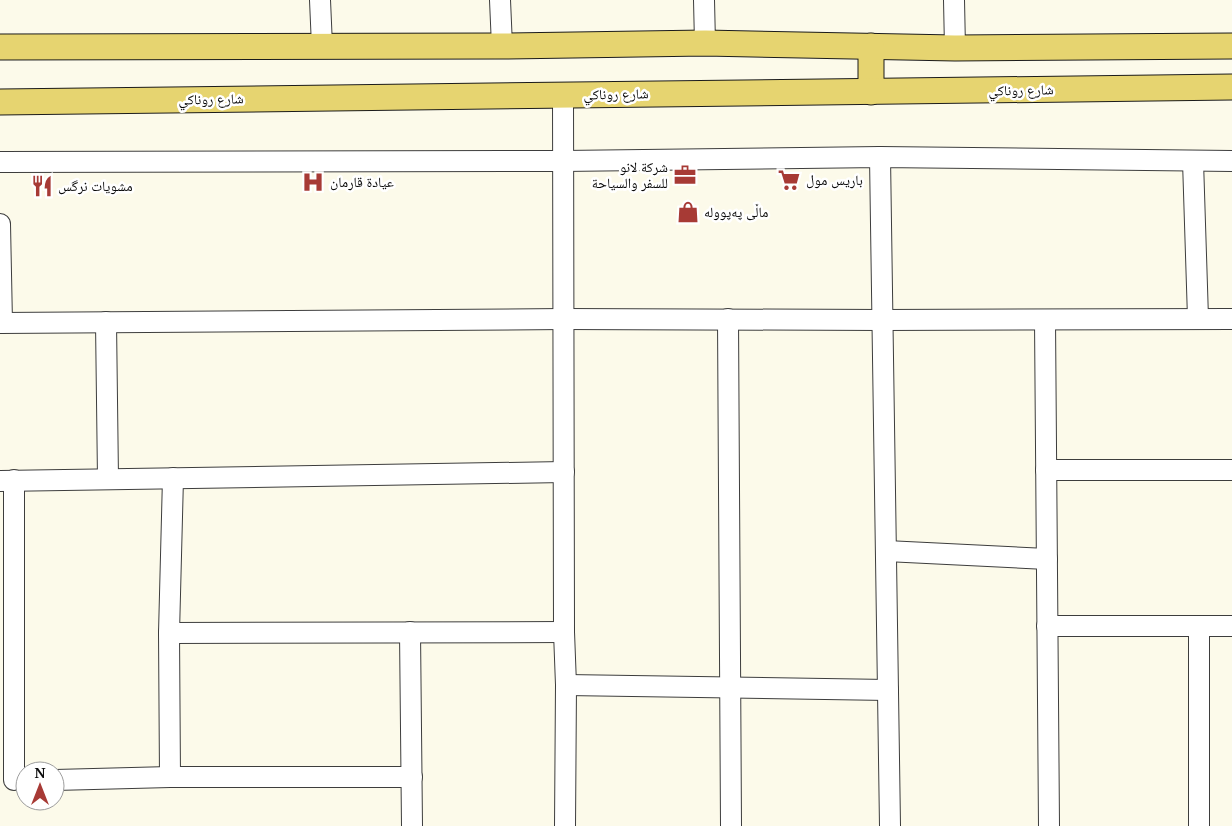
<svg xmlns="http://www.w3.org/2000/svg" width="1232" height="826" viewBox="0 0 1232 826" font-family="'Noto Serif','Noto Naskh Arabic',serif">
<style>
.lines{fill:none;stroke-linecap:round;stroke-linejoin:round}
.minor-casing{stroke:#3d3d3d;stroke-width:22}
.major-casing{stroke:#1b1b1b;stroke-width:27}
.minor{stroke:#fff;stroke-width:20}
.major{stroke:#e6d470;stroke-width:25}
.labels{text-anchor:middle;stroke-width:5;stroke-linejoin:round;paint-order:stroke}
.street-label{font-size:14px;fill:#0a0a0a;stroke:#fff}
.poi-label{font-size:14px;fill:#0a0a0a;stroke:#fff;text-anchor:start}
</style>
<rect width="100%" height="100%" fill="#fcfaea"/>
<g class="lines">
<g class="minor-casing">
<g id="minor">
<path d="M320 0 322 46"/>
<path d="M500 0 502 46"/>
<path d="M704 0 705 43"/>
<path d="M954 0 955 48"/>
<path d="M563 95 564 632 566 685 565 826"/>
<path d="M880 157 890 826"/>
<path d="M1193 161 1198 318"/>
<path d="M0 162 563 161 880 157 1232 161"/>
<path d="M0 224 2 323"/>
<path d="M728 319 731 826"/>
<path d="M1045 320 1049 826"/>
<path d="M106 322 108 479"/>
<path d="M0 323 564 319 883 320 1232 319"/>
<path d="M1046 470H1232"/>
<path d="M14 480V780"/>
<path d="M0 481 564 472"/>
<path d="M886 551 1047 559"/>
<path d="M1047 626H1232"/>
<path d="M1199 626V826"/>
<path d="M410 632 412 826"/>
<path d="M169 633 173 478"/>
<path d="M566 685 888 690"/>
<path d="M170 777 169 633 564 632"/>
<path d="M55 780 170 777H412"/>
</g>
</g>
<g class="major-casing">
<g id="major">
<path d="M0 47 502 46 705 43 955 48 1232 46"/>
<path d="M871 92V46"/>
<path d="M0 102 1232 87"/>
</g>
</g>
<use href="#minor" class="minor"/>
<use href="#major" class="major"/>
</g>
<defs>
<g id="office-bare" transform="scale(1.725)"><path d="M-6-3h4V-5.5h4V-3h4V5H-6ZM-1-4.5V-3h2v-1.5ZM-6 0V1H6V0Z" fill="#a73a35" stroke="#fff" stroke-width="2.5" paint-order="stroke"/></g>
<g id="supermarket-bare" transform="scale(1.725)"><path d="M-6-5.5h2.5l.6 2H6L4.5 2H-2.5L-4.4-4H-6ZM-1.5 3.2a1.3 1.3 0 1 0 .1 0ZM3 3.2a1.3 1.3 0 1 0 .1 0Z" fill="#a73a35" stroke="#fff" stroke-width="2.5" paint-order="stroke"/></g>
<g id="hospital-bare" transform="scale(1.725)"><path d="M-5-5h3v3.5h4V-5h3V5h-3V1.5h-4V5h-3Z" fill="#a73a35" stroke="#fff" stroke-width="2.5" paint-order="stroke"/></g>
<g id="restaurant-bare" transform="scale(1.725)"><path d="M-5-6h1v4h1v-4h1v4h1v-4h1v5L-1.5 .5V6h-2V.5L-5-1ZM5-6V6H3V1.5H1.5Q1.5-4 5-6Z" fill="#a73a35" stroke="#fff" stroke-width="2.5" paint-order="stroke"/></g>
<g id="shop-bare" transform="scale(1.725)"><path d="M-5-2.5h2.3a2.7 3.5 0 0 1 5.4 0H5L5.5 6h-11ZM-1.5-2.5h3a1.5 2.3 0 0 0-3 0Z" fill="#a73a35" stroke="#fff" stroke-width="2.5" paint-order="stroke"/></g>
</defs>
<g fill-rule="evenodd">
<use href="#office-bare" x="685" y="175"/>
<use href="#supermarket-bare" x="789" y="180"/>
<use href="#hospital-bare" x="313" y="182"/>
<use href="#restaurant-bare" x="42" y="186"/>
<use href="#shop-bare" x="688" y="212"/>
</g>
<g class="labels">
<g class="street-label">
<text transform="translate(1021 90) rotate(-1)" y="5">شارع روناكي</text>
<text transform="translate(616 94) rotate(-1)" y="5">شارع روناكي</text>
<text transform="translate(211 99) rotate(-1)" y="5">شارع روناكي</text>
</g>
<g class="poi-label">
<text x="668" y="172" text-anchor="end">شركة لانو<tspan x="668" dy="16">للسفر والسياحة</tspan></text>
<text x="806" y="185">باريس مول</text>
<text x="330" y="187">عيادة قارمان</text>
<text x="58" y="191">مشويات نرگس</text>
<text x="704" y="217">ماڵی پەپوولە</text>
</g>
</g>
<g transform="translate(40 786)"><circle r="24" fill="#ffffff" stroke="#9d9d9d"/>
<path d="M0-4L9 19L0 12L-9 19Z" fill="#a73a35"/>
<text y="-8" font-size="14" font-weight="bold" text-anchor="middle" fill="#0a0a0a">N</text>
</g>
</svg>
